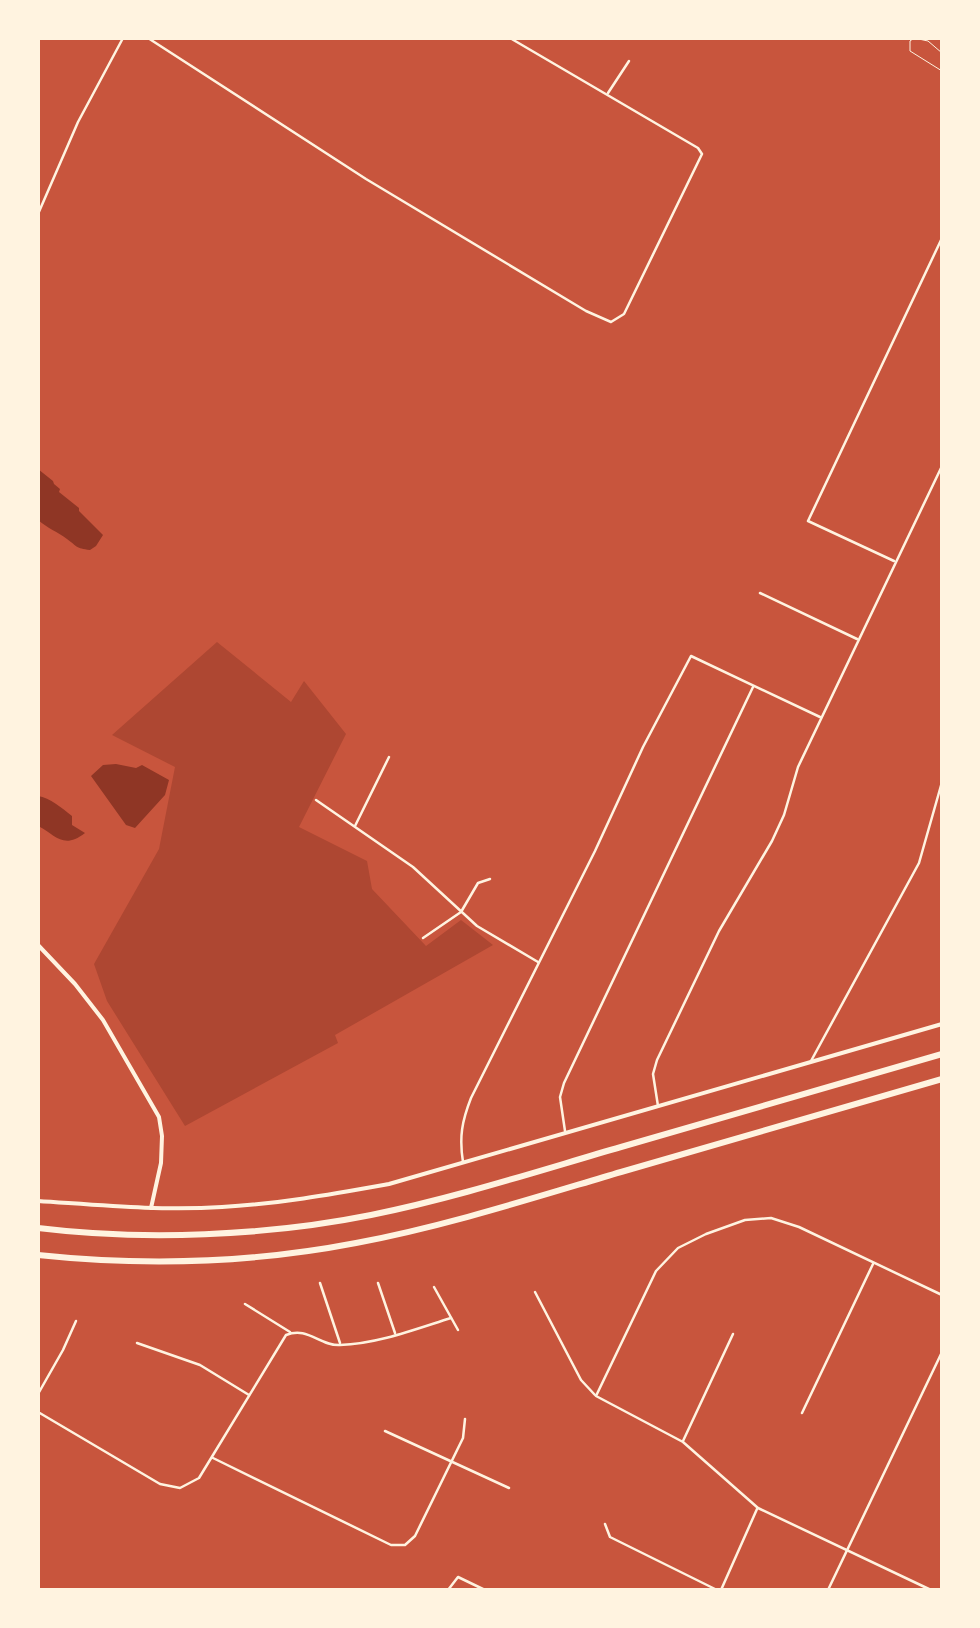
<svg xmlns="http://www.w3.org/2000/svg" width="980" height="1628" viewBox="0 0 980 1628" font-family="'PT Sans Narrow',sans-serif">
<style>
.green{fill:#ae4732}
.water{fill:#8f3625}
.lines{fill:none;stroke-linecap:round;stroke-linejoin:round}
.service{stroke:#fff3e0;stroke-width:1}
.minor{stroke:#fff3e0;stroke-width:2.5}
.tertiary{stroke:#fff3e0;stroke-width:4}
.motorway{stroke:#fff3e0;stroke-width:6}
</style>
<rect width="100%" height="100%" fill="#c8553d"/>
<path class="green" d="M217 642 291 702 304 681 346 734 299 827 367 861 372 889 426 946 461 920 493 945 335 1035 338 1043 185 1126 107 1001 94 964 159 849 175 767 112 735Z"/>
<g class="water">
<path d="M38 469 53 481 54 484 60 489 59 492 79 508V511L103 535 96 546 90 550C75 548 78 547 67 539 58 532 47 528 38 520Z"/>
<path d="M116 764 136 768 142 765 169 780 165 795 135 828 126 825 91 776 103 765Z"/>
<path d="M38 796C50 798 62 808 72 816V825L85 833C63 850 56 835 38 826Z"/>
</g>
<g class="lines">
<path class="service" d="M942 53 928 41 914 38 910 41V51L942 71"/>
<g class="minor">
<path d="M148 38 366 179 586 311 611 322 624 314 702 154 698 148 510 38"/>
<path d="M608 93 629 61"/>
<path d="M38 214 78 122 123 38"/>
<path d="M894 561 808 521 942 238"/>
<path d="M760 593 857 639"/>
<path d="M316 800 413 867 477 926 538 962"/>
<path d="M355 826 389 757"/>
<path d="M423 938 461 912 478 883 490 879"/>
<path d="M811 1061 919 863 942 782"/>
<path d="M658 1106 653 1074 657 1060 719 931 772 841 784 815 798 767 942 466"/>
<path d="M565 1131 560 1097 564 1083 753 687"/>
<path d="M463 1162C459 1137 462 1121 471 1098L595 851 643 747 691 656 820 717"/>
<path d="M320 1283 340 1343"/>
<path d="M378 1283 395 1333"/>
<path d="M434 1287 458 1330"/>
<path d="M535 1292 581 1380 595 1395"/>
<path d="M245 1304 290 1332"/>
<path d="M137 1343 200 1365 249 1395"/>
<path d="M38 1394 63 1350 76 1321"/>
<path d="M38 1412 160 1484 180 1488 199 1478 286 1335C308 1326 319 1346 340 1345 377 1344 416 1329 451 1318"/>
<path d="M802 1413 873 1264"/>
<path d="M385 1431 509 1488"/>
<path d="M683 1441 733 1334"/>
<path d="M213 1458 391 1545H405L415 1536 463 1438 465 1419"/>
<path d="M605 1524 610 1537 717 1590"/>
<path d="M448 1590 458 1577 485 1590"/>
<path d="M721 1590 757 1509"/>
<path d="M828 1590 942 1352"/>
<path d="M931 1590 758 1508 683 1442 596 1396 656 1271 678 1248 706 1234 745 1220 771 1218 799 1227 942 1295"/>
</g>
<g class="tertiary">
<path d="M38 945 75 984 103 1020 159 1117 162 1136 161 1163 151 1208"/>
<path d="M38 1201C99 1205 160 1211 222 1207 278 1204 333 1194 389 1184L942 1024"/>
</g>
<g class="motorway">
<path d="M38 1228C143 1241 267 1236 371 1215 455 1198 538 1171 621 1147 728 1116 835 1085 942 1054"/>
<path d="M38 1255C142 1266 252 1263 356 1243 446 1226 533 1198 621 1172 728 1141 835 1110 942 1079"/>
</g>
</g>
<rect width="980" height="1628" fill="none" stroke="#fff3e0" stroke-width="80"/>
</svg>
